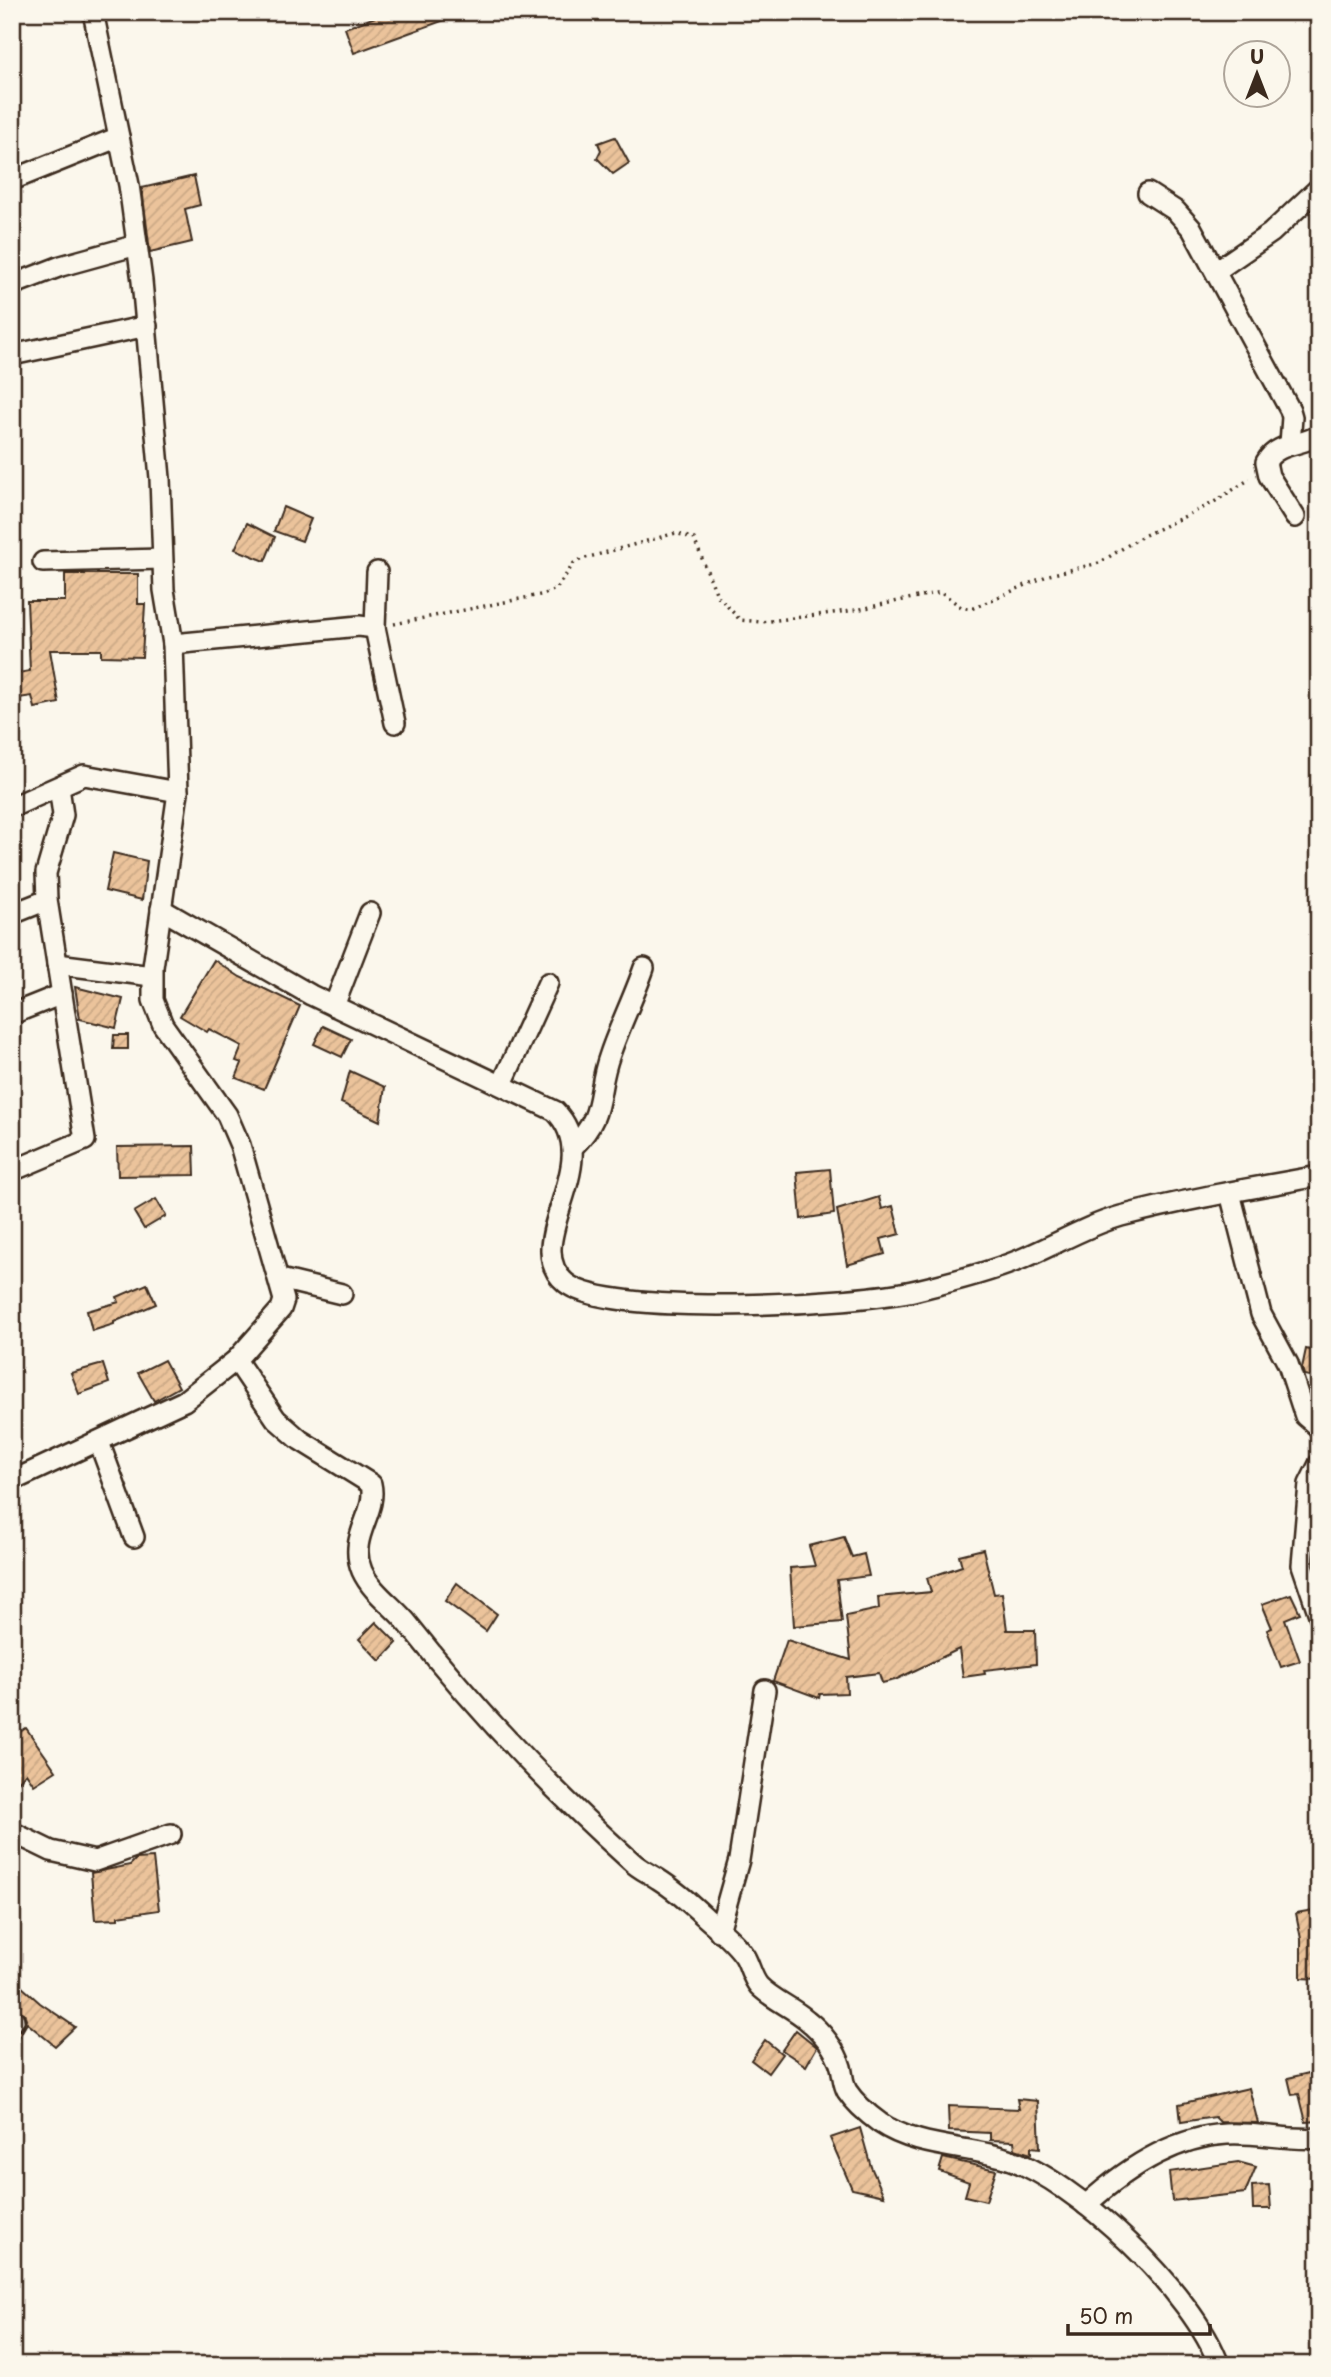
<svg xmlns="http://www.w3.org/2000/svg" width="1331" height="2377" viewBox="0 0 1331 2377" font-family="'Playpen Sans',sans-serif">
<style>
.building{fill:url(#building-hatch);stroke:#3b2a1e;stroke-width:2}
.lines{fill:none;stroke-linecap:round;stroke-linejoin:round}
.minor-casing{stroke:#3b2a1e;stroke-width:24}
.path{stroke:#3b2a1e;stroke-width:3.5;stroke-dasharray:2 5;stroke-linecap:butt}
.minor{stroke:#fbf7ec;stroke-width:19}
</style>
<defs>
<pattern id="building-hatch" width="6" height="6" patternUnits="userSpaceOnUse" patternTransform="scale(1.75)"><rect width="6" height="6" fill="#ebc39b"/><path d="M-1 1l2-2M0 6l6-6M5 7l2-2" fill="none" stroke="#caa885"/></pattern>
</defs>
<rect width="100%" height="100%" fill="#fbf7ec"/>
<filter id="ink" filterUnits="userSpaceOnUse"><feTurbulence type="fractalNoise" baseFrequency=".0143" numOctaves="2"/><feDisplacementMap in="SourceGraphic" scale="14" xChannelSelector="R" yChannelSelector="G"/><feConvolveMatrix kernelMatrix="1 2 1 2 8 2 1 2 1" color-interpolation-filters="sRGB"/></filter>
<g filter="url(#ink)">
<g class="building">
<path d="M389 12H461V14L354 53 345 28Z"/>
<path d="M615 137 629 163 613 174 597 158 601 150 598 143Z"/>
<path d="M194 176 200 205 185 209 192 242 150 252 142 188Z"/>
<path d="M283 507 311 519 302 541 274 531Z"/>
<path d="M247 523 275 537 265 561 235 549Z"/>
<path d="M65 574H138V604H145L142 657 101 656V650H50L59 703 35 708 32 696 12 699V674L30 671 27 601H65Z"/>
<path d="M113 853 147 861 142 900 105 891Z"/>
<path d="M214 960 240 977 300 1006 264 1089 236 1078 242 1063 236 1061 242 1046 209 1029 207 1032 180 1016Z"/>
<path d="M75 987 123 999 116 1028 80 1019Z"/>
<path d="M323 1026 351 1039 342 1057 314 1044Z"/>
<path d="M114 1035H128V1049H113Z"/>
<path d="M350 1071 385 1087 380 1121 341 1103Z"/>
<path d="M194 1146 195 1175 118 1176 117 1147Z"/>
<path d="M830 1169 834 1214 801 1219 797 1172Z"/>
<path d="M879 1197 882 1209 893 1206 900 1234 881 1239 885 1254 847 1265 837 1210Z"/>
<path d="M156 1199 166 1216 144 1229 134 1212Z"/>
<path d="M147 1284 156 1304 114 1322V1324L92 1331 87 1311 119 1302 117 1297Z"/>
<path d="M1306 1349 1319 1352V1378L1304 1375 1302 1368Z"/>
<path d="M164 1360 179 1387 154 1401 138 1373Z"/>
<path d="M103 1364 109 1383 79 1394 71 1373Z"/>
<path d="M844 1537 852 1557 864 1554 869 1576 837 1580 842 1622 794 1626 790 1568 815 1566 809 1546Z"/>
<path d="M983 1549 994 1594 1002 1593 1007 1630H1035L1036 1664 984 1670 985 1674 963 1677 959 1649 895 1680 882 1683 879 1673 846 1677 847 1693 820 1694 819 1698 773 1681 787 1640 851 1660 846 1616 879 1609 878 1597 931 1592 927 1578 962 1566 959 1555Z"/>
<path d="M457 1583 497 1614 486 1631 445 1601Z"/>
<path d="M1291 1594 1300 1613 1285 1619 1300 1661 1281 1667 1267 1630 1272 1628 1262 1604Z"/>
<path d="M376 1622 397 1643 380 1661 359 1639Z"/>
<path d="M26 1728 56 1771 34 1785 26 1773 12 1789V1737Z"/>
<path d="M153 1858 159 1910 118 1916V1919L95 1920 91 1873 130 1865 136 1859Z"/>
<path d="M1319 1909V1979L1301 1978V1939L1296 1913Z"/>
<path d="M12 1978 40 2003 75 2027 55 2046 27 2023 12 2049V2032L21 2030 26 2020 24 2013 12 2007Z"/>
<path d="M796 2030 817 2047 806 2066 782 2050Z"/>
<path d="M765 2040 782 2054 768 2073 751 2060Z"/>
<path d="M1313 2072 1319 2094V2121L1306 2122 1299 2094 1292 2095 1288 2078Z"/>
<path d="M1249 2088 1258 2123 1220 2122 1215 2117 1181 2122 1179 2104Z"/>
<path d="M1017 2099 1038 2101 1040 2148 1031 2147V2154L1015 2149 1014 2141 990 2140V2133L949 2131 948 2106 1019 2109Z"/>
<path d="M860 2128 871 2167 884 2196 852 2189 830 2138Z"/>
<path d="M943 2158 996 2170 986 2201 965 2196 969 2182 939 2171Z"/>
<path d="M1238 2162 1256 2167 1245 2193 1172 2201 1169 2172Z"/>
<path d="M1269 2185 1271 2209H1253L1252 2186Z"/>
</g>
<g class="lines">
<g class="minor-casing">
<g id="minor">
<path d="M12 180 119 137"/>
<path d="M1148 193 1176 211 1192 229 1290 410 1292 417 1290 444"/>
<path d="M1216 271 1271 233 1319 188"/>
<path d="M12 285 61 266 137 245"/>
<path d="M12 355 147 326"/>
<path d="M1295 517 1269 476 1266 462C1277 442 1302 446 1319 435"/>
<path d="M43 562 162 559"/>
<path d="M377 572 375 628 395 723"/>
<path d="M173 644 359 626 375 628"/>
<path d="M12 807 84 775 178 792"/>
<path d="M161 909 311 995 555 1111C608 1164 517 1243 566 1283 609 1318 860 1304 917 1290 951 1282 987 1273 1019 1260 1054 1246 1085 1226 1121 1216 1186 1199 1253 1188 1319 1176"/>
<path d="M12 914 47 900"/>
<path d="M57 964 152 976"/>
<path d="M334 1006 370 913"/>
<path d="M12 1014 62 994"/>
<path d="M502 1084 548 983"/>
<path d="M572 1148C607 1114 595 1095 610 1054 620 1025 634 997 644 968"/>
<path d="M12 1171 85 1140 47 900 46 873 63 815 59 787"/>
<path d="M1230 1193 1261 1314 1288 1364 1305 1416 1319 1428"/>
<path d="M280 1279 342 1294"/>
<path d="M236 1360 276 1419 300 1440 371 1484C378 1514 347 1536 362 1571 372 1593 395 1607 409 1625 476 1710 551 1789 631 1861 639 1869 649 1873 658 1879 674 1889 690 1903 704 1916 717 1928 735 1941 745 1957 750 1966 752 1978 759 1986 773 2000 792 2007 807 2020 821 2031 836 2049 841 2067 843 2075 843 2084 847 2091 855 2103 869 2115 880 2123 915 2147 965 2146 1005 2158 1076 2179 1195 2295 1219 2365"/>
<path d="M99 1442 134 1537"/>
<path d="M1319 1464 1309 1484 1302 1565 1319 1615"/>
<path d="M12 1481 184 1401 236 1360 281 1309 284 1300 240 1145 227 1115 163 1025 153 1000V967L178 792 173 644 164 590 160 478 142 281 129 185 93 12"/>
<path d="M12 1832 51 1851 95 1861 171 1834"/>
<path d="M719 1931 739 1860 765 1690"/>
<path d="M12 2019 14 2020"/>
<path d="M1086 2205C1124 2170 1174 2137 1227 2134 1258 2132 1289 2141 1319 2138"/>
</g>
</g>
<path class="path" d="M394 624 545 594 557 588 574 563 582 559 676 533 694 539 717 595 740 620 762 622 856 610 941 592 961 607 971 609 1049 575 1099 563 1141 537 1211 504 1250 479"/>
<use href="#minor" class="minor"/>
</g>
</g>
<rect width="1331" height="2377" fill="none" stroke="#fbf7ec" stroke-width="42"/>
<rect x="21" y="21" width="1289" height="2335" fill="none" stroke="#3b2a1e" stroke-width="2.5" filter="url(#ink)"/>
<g transform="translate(1257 74)"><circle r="33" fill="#fbf7ec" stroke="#aea59a" stroke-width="2"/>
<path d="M0-5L12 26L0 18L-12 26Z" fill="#3b2a1e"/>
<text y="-10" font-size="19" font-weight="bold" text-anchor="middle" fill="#3b2a1e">U</text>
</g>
<path d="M1068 2324v10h142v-10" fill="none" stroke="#3b2a1e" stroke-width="3.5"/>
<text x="1079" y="2324" font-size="21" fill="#3b2a1e" stroke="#fbf7ec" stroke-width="5" paint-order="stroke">50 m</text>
</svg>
